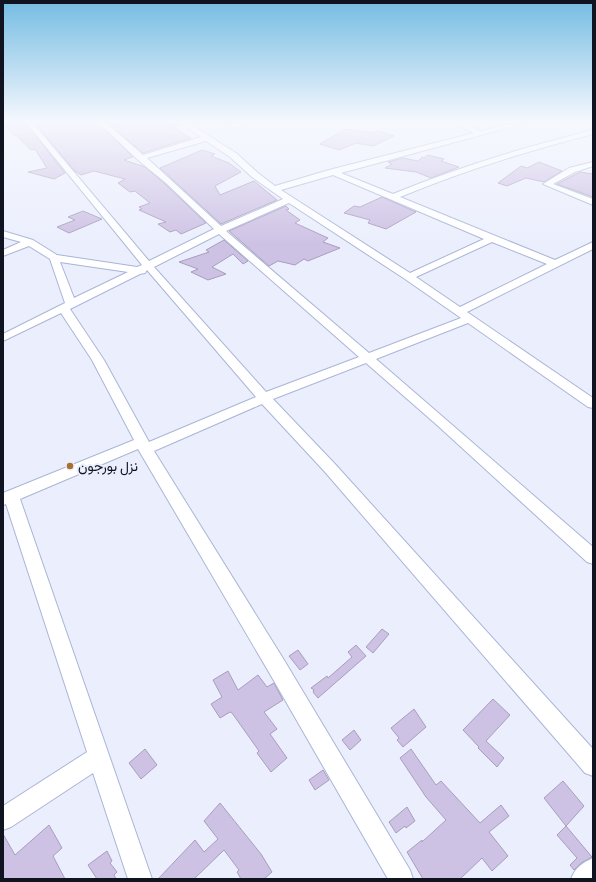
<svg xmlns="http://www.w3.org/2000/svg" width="596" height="882" viewBox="0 0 596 882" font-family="Manrope,Vazirmatn,sans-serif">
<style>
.building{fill:#cec2e4;stroke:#a99dbd}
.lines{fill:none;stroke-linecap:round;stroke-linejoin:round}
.minor-casing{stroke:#aab5d6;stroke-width:2}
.minor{fill:#fff;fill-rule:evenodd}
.poi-dot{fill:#a9712e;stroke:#ebeffd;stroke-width:1.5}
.labels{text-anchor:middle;stroke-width:4;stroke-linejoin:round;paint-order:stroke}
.poi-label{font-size:14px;fill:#101420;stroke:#ebeffd;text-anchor:start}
</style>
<rect width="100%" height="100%" fill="#ebeffd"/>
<g class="building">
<path d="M5 121H24L65 173 54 179 28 172 47 168 35 149 31 150 16 135H14L4 125V123H6Z"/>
<path d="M33 121H96L133 157 124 160 145 167 165 184 206 223 181 234 176 230 170 232 158 224 166 222 139 210 142 209 139 207 150 203 135 191 130 192 118 183 125 179 94 171 81 175 75 171Z"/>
<path d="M106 121H177L181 125 172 127 191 138 143 153Z"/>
<path d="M346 129 372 133 377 131 394 136 373 146 356 143 339 150 320 144Z"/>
<path d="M202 150 215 154 211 156 229 163 241 172 215 186 220 195 254 181 277 200 221 224 160 168Z"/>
<path d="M428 155 444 159 441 161 459 167 431 178 416 172 385 168 392 164 388 162 403 158 418 161 422 157 424 158Z"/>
<path d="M539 162 562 171 544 182 526 178 507 186 498 183 521 166 527 168Z"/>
<path d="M580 172 593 174V197L557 184Z"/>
<path d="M382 197 416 212 386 229 368 223 370 220 344 213 354 206 360 207Z"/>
<path d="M286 206 289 209 286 210 300 220 295 223 328 238 323 242 340 248 308 261 304 259 295 265 278 261 269 266 229 231Z"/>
<path d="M83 211 102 219 69 233 57 227 75 220 68 217Z"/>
<path d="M224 240 248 261 243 264 233 254 212 267 226 274 208 280 191 272 198 269 179 262 209 252 206 250Z"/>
<path d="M382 629 389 634 373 653 366 647Z"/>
<path d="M356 645 366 656 318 698 313 692 314 690 311 688 327 676 328 678 352 657 348 652Z"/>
<path d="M298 650 308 664 300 670 289 656Z"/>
<path d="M228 671 238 690 258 675 267 687 274 683 283 700 264 712 277 729 270 734 287 758 271 772 257 753 259 751 232 713 230 712 220 718 211 704 222 697 213 680Z"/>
<path d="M493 699 510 715 486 741 504 758 497 767 478 748 479 747 463 730Z"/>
<path d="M414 709 426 727 403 747 397 740 399 738 391 728Z"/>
<path d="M354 730 361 740 350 750 342 740Z"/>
<path d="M145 749 157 765 141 779 129 763Z"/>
<path d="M411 749 436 785 441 781 480 823 501 805 509 816 489 832 508 856 492 871 482 858 460 879H423L407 852 422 840V842L446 820 426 797 400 758Z"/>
<path d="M323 770 329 780 315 790 309 780Z"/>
<path d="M563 781 584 806 566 826 544 798Z"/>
<path d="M220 803 261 854 272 872 264 879H241L237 872 239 870 224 850 194 879H158L195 840 204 852 218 839 204 821Z"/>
<path d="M407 807 415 821 406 828 405 826 396 833 389 822Z"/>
<path d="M49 825 62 848 53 856 65 879H3V834L15 855Z"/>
<path d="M566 826 592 857 581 863 574 870 570 865 577 858 557 835Z"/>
<path d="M107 851 112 861 110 863 117 872 114 875 116 879H97L88 865Z"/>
</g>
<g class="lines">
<g class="minor-casing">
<g id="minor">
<path d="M25 121H31L149 261 214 229 166 183 138 160 97 121H104L143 155 201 137 178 121H185L236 153 258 173 275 186 329 170 474 133 450 121H458L481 131 523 121H533L341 173 393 194C458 167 525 147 593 130V134C527 151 463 171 400 197L555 260 593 242V249L467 312 593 398V408L588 407 468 323 376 359 593 547V564L587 562 437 425 366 363 273 399 335 464 593 749V776L585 773 325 472 262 404 154 451 284 660 410 870 413 879H388L270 674 138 449 20 499 152 879H128L93 773 11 827 3 830V806L87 752 6 504 3 505V493L134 440 92 360 61 313 3 341V334L65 303 50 259 29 246 3 256V250L21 242 3 237V231L33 240 57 255 137 267 142 265ZM206 141 230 157 252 177 283 199 221 226 147 158ZM333 175 484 239 410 273 281 190ZM289 203 405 279 461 318 369 353 226 231ZM219 234 359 357 266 392 154 267ZM492 242 547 264 460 307 416 277ZM60 262 128 272 74 298ZM147 270 256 397 149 442 104 360 70 309 140 274 145 273Z"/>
<path d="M220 121C226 121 230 123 236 123 240 124 249 121 255 121L237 128Z"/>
<path d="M593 162V166L575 172 553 184 593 199V205L543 184 569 168Z"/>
<path d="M593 858V879H571C575 868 582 863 593 858Z"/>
</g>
</g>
<use href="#minor" class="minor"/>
</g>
<linearGradient id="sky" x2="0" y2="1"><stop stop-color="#74bce2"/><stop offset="0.5" stop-color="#f6f8fe"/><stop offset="1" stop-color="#f6f8fe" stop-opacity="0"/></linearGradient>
<rect width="596" height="244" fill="url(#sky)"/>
<circle class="poi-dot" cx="70" cy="466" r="4"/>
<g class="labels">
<g class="poi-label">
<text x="78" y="471">نزل بورجون</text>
</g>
</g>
<rect width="596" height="882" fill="none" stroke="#101420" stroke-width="8"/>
</svg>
